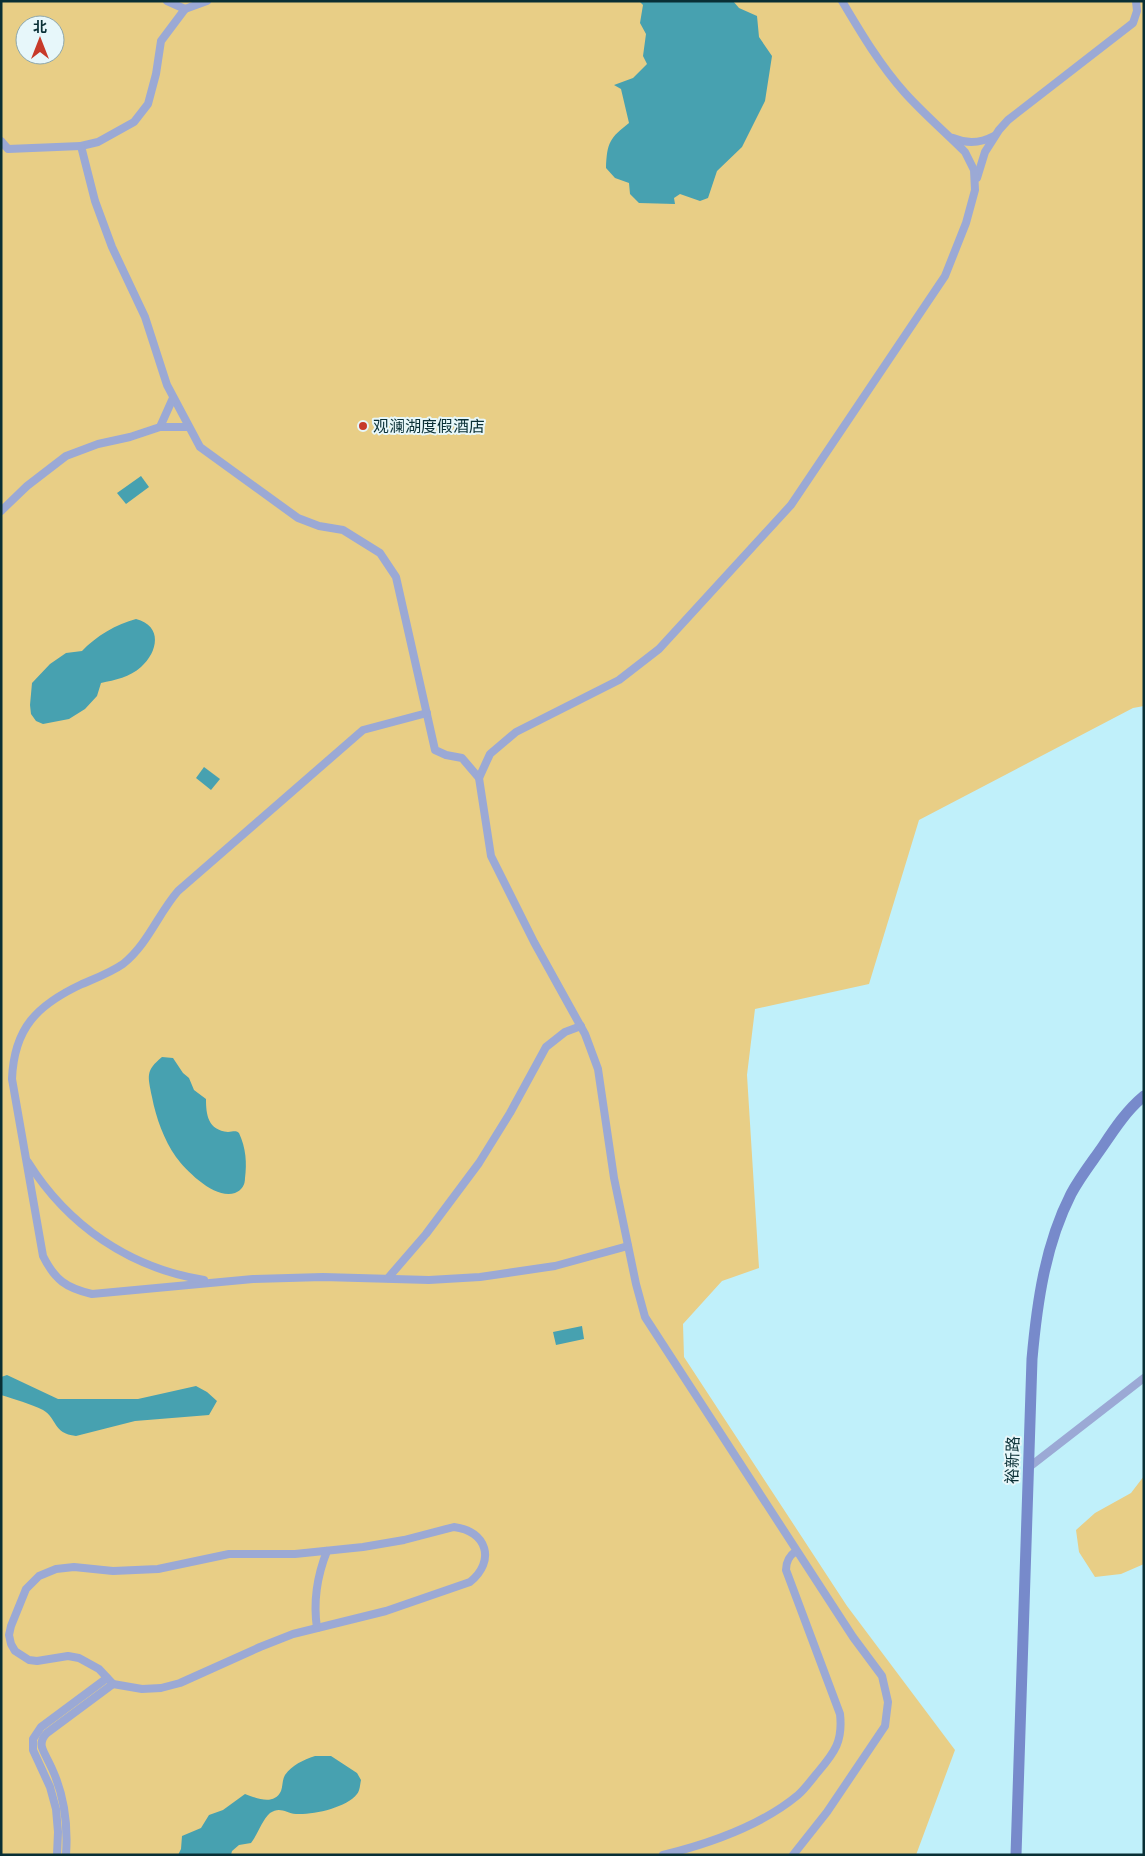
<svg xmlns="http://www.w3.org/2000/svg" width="1145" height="1856" viewBox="0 0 1145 1856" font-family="'IBM Plex Sans','Noto Sans SC',sans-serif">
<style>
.green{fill:#e8ce86;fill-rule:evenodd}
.water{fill:#47a1b0}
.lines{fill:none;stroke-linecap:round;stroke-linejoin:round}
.street{stroke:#9ba9d5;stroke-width:8}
.secondary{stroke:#778acb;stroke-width:11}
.poi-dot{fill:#c73a29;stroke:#e7f7fa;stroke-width:2}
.labels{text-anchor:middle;stroke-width:4;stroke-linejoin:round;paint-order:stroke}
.poi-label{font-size:16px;fill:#092f35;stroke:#e7f7fa;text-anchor:start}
.street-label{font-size:16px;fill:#092f35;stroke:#e7f7fa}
</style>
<rect width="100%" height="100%" fill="#c0f0fa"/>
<g class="green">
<path d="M1 1H1144V706L1133 708 919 820 869 984 755 1009 747 1075 759 1268 722 1281 683 1324 684 1357 847 1606 955 1750 916 1855H1ZM25 25H55V55H25Z"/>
<path d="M1144 1476V1564L1121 1574 1095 1577 1079 1552 1076 1530 1095 1513 1131 1493Z"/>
</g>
<g class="water">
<path d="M639 1H733L739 8 757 16 759 37 772 56 765 101 742 147 717 171 708 198 700 201 680 194 674 198 675 204 639 203 630 194 629 183 615 178 606 168C607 142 610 138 629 123L621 89 614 85 633 78 647 64 643 56 646 34 640 23 643 5Z"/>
<path d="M141 476 149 487 126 504 117 493Z"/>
<path d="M136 619C163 626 158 652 141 667 130 677 115 680 101 683L97 696 85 709 69 719 43 724 36 721 31 714 30 705 32 683 50 664 66 653 82 651C96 636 117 624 136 619Z"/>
<path d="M204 767 220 779 211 790 196 778Z"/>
<path d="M162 1057 173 1058 183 1073 189 1078 194 1090 206 1099C206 1115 208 1130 228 1132 233 1132 235 1130 239 1133 246 1148 247 1163 245 1178 245 1185 242 1190 235 1193 216 1200 187 1172 176 1157 164 1140 156 1118 152 1097 148 1076 145 1071 162 1057Z"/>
<path d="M582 1326 584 1339 556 1345 553 1332Z"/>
<path d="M7 1375 58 1399H138L196 1386 207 1392 217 1401 209 1415 135 1421 76 1436C52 1433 58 1419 43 1410 31 1404 14 1399 1 1395V1377Z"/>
<path d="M315 1756H331L357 1773 361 1780C360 1784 360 1791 357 1794 346 1808 313 1815 296 1814 286 1813 280 1806 270 1813 262 1820 258 1834 251 1843L239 1845 232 1851 231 1855H178L181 1849 182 1836 201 1828 209 1815 223 1810 245 1794C256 1798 274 1806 281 1791 283 1786 282 1780 285 1775 292 1765 303 1760 315 1756Z"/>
</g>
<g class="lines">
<g class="street">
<path d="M167 1 185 9 161 41 156 74 148 104 134 122 98 142 81 146 95 201 112 247 145 317 167 385 200 447 298 518 319 526 343 530 380 553 396 577 435 750 446 755 462 758 479 778"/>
<path d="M185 9 207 1"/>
<path d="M953 138C967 144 981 143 994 136"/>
<path d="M1 141 8 149 81 146"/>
<path d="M977 178 985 152 999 130 1008 120 1133 23 1137 11 1136 1"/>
<path d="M160 427H187"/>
<path d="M1 511 27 486 66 456 98 444 130 437 160 427 173 398"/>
<path d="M427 713 363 730 178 891C158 914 148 944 123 964 110 973 96 978 82 984 37 1005 14 1028 12 1079L43 1256C55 1280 66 1288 92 1294L253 1279 323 1277 429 1280 480 1277 555 1266 628 1246"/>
<path d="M28 1162C68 1226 130 1268 204 1280"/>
<path d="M388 1278 426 1234 479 1163 510 1113 546 1047 565 1032 581 1026"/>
<path d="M1028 1468 1144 1378"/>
<path d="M454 1527C487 1531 496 1561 470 1582L386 1611 293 1634 260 1647 180 1683 161 1688 142 1689 113 1684 99 1669 79 1658 68 1656 37 1661 29 1660 15 1651 11 1644 9 1635 11 1626 26 1589 39 1576 56 1569 74 1567 113 1571 158 1569 229 1554H295L363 1547 404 1540Z"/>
<path d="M317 1628C313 1601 317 1576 327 1551"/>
<path d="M57 1855 58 1832 56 1809 50 1787 33 1750V1739L41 1727 107 1678"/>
<path d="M66 1855C68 1826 65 1798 53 1771 50 1764 46 1757 43 1750 40 1744 42 1738 47 1733L113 1684"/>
<path d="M663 1855C708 1844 762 1825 798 1795 805 1789 812 1779 818 1772 835 1752 843 1741 840 1714L786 1570C786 1561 789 1556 796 1551"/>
<path d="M793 1855 827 1812 885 1726 888 1702 882 1676 853 1637 645 1317 636 1284 614 1178 598 1069 585 1034 534 942 491 856 479 778 490 754 516 732 619 680 659 649 791 505 945 276 966 223 975 190 974 170 965 152C945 132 924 114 905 93 880 65 861 33 842 1"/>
</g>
<path class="secondary" d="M1016 1855 1032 1359C1037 1303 1045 1245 1071 1194 1080 1177 1092 1162 1103 1146 1115 1128 1127 1110 1144 1096"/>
</g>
<circle class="poi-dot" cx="363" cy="426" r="5"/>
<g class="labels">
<g class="poi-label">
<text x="373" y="432">观澜湖度假酒店</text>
</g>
<g class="street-label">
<text transform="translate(1012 1460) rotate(-88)" y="6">裕新路</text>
</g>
</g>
<rect width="1145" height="1856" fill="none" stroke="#092f35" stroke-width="5"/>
<g transform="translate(40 40)"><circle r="24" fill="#e7f7fa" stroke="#8ea7ab"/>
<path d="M0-4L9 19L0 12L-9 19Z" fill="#c73a29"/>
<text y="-8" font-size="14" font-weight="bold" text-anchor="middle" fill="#092f35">北</text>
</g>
</svg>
